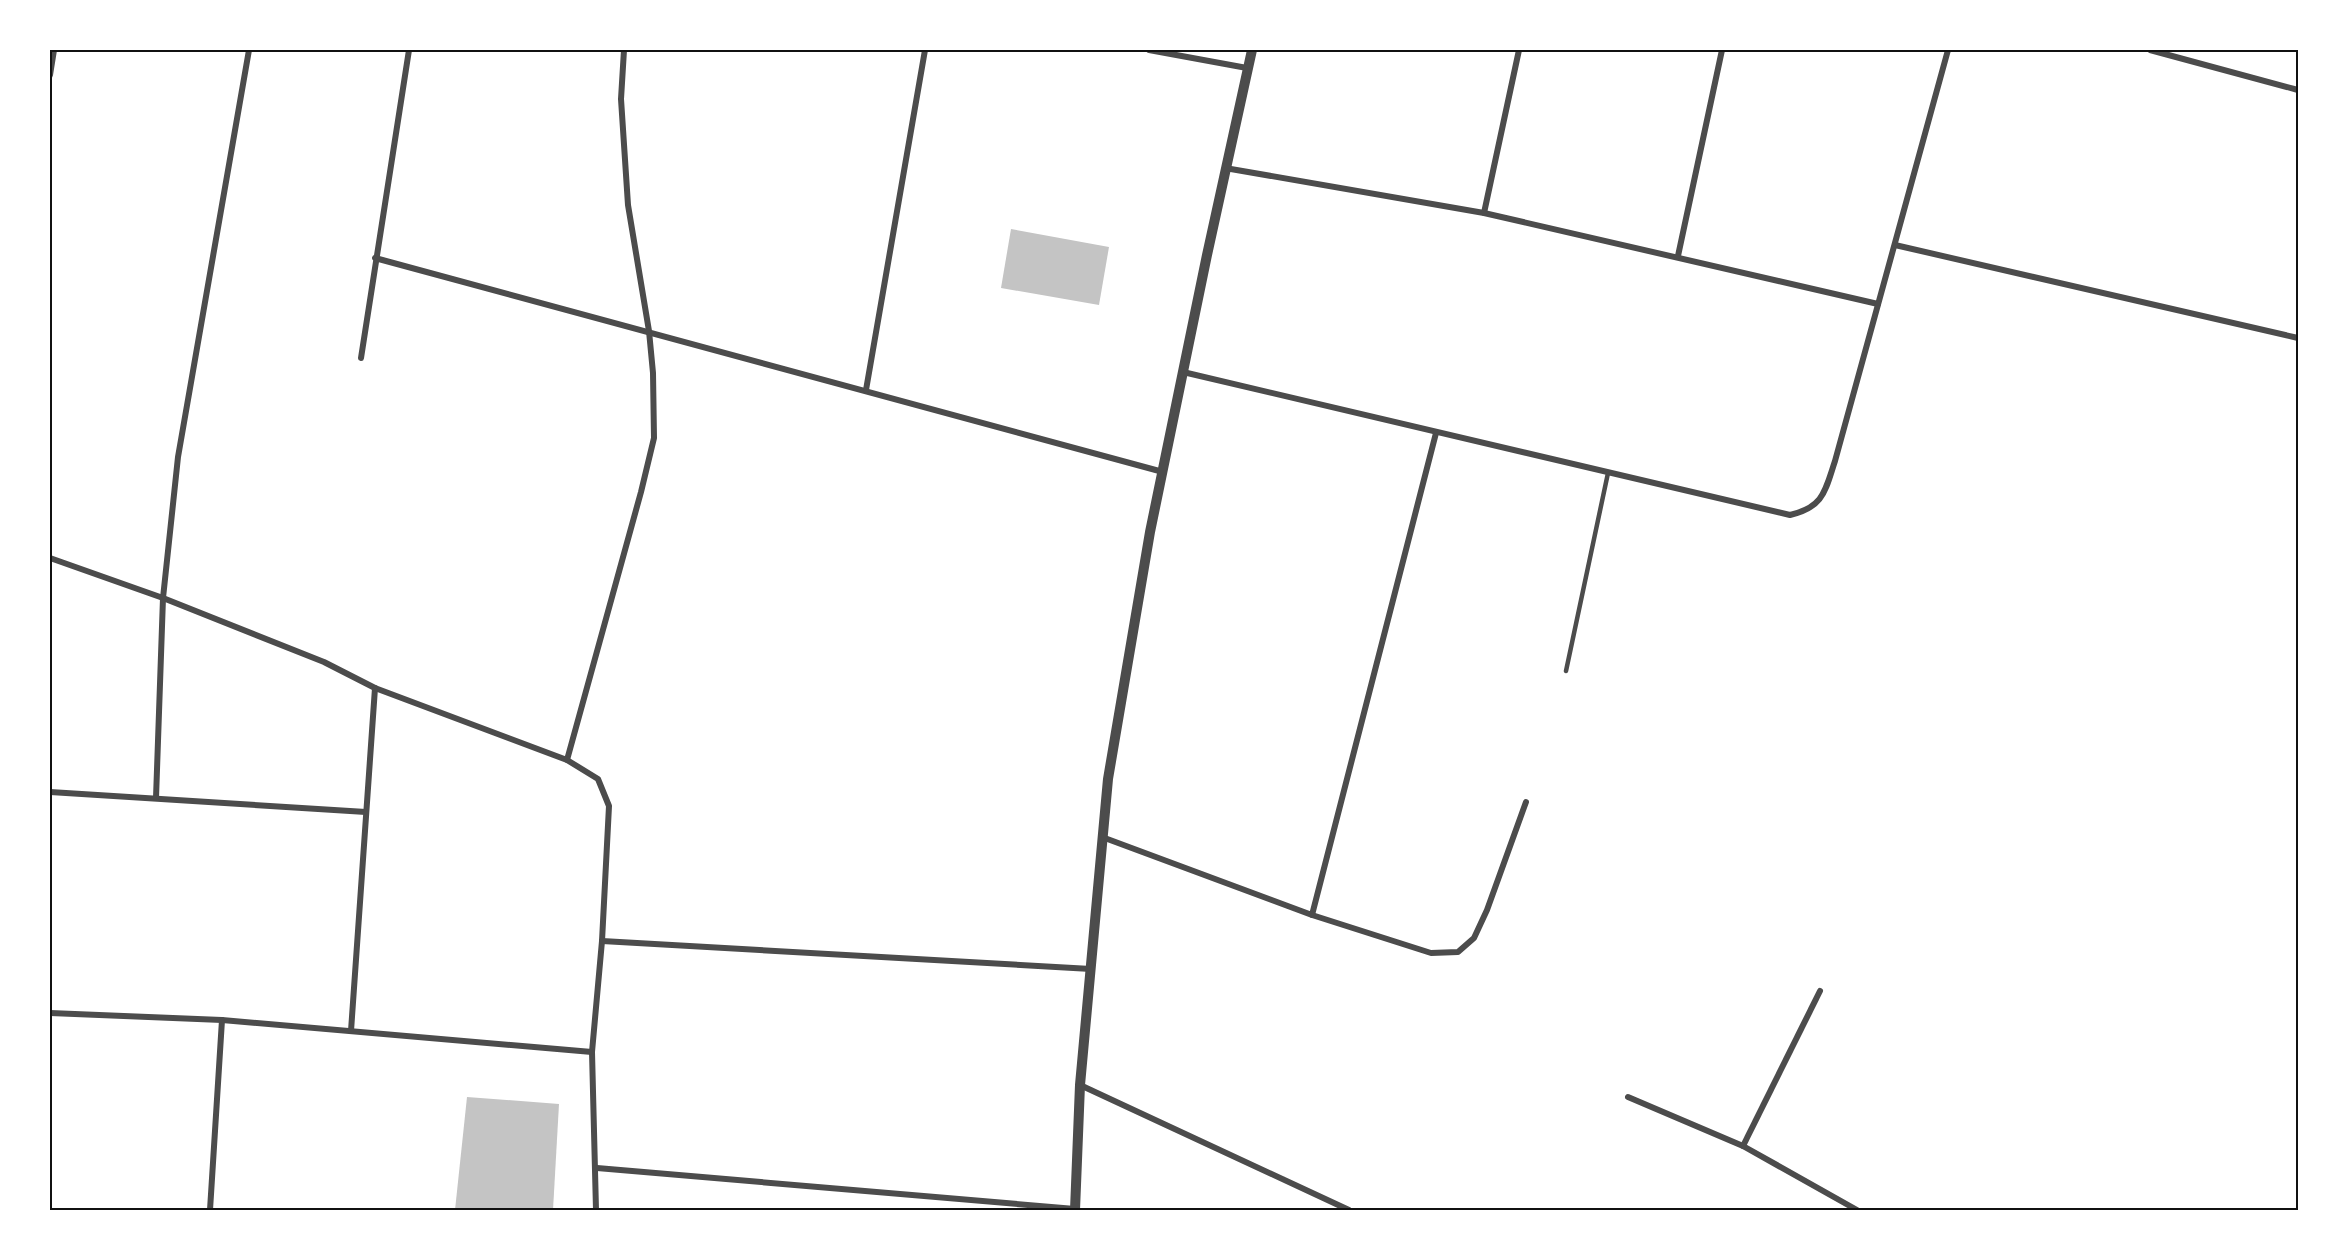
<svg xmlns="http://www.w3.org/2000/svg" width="2348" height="1260" viewBox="0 0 2348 1260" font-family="Raleway,sans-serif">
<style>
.building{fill:#c4c4c4}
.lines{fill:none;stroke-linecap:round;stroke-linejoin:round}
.service{stroke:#4c4c4c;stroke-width:4.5}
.minor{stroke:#4c4c4c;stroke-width:6}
.tertiary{stroke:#4c4c4c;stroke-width:10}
.neatline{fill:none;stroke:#111;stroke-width:2}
</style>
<rect width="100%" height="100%" fill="#fff"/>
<g class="building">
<path d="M1011 229 1109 247 1099 305 1001 288Z"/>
<path d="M467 1097 559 1104 553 1210H455Z"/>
</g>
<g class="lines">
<path class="service" d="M1566 671 1608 473"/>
<g class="minor">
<path d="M1149 50 1247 68"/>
<path d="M2150 50 2298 90"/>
<path d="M50 75 54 50"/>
<path d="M1225 168 1484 213 1878 304"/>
<path d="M1484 213 1519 50"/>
<path d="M1895 245 2298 338"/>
<path d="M1678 256 1722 50"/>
<path d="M375 258 1163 472"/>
<path d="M361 358 409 50"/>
<path d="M1183 372 1790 515C1824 507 1825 491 1835 461L1948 50"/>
<path d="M866 390 925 50"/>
<path d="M50 558 163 598 324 662 375 688 567 760 598 779 609 806 602 941 592 1052 596 1210"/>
<path d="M567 760 641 492 654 438 653 373 649 331 628 205 621 99 624 50"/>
<path d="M50 792 366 812"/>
<path d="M156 798 163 598 178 457 249 50"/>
<path d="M1102 837 1312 915 1431 953 1458 952 1474 938 1487 910 1526 802"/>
<path d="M1312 915 1436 433"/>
<path d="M602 941 1091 969"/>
<path d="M50 1013 222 1020 592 1052"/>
<path d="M351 1031 375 688"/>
<path d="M1080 1085 1349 1210"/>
<path d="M1628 1097 1743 1146 1857 1210"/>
<path d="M1743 1146 1820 991"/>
<path d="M597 1168 1075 1209"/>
<path d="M210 1210 222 1020"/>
</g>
<path class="tertiary" d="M1075 1210 1080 1085 1108 779 1150 532 1207 255 1252 50"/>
</g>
<rect width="2348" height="1260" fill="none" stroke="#ffffff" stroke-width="102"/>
<rect x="51" y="51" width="2246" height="1158" class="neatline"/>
</svg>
